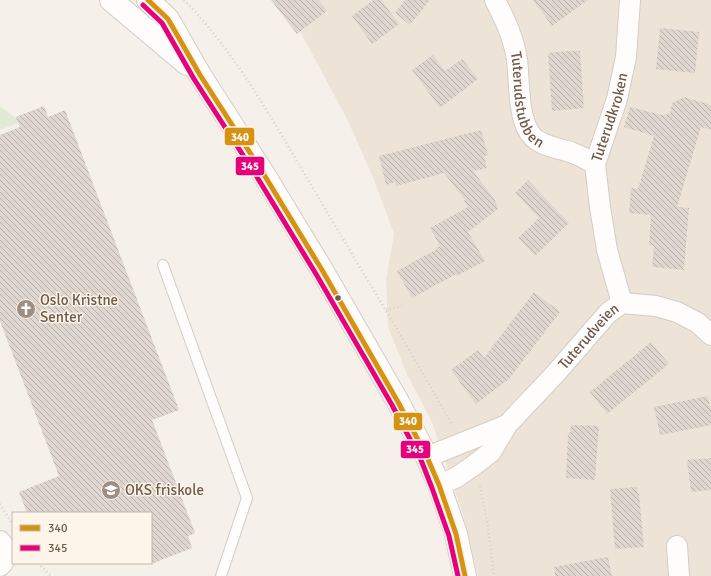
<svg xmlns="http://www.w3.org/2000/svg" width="711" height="576" viewBox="0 0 711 576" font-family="Signika,sans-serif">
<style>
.residential{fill:#eee3d7}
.green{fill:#e1ead5}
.building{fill:url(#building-back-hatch)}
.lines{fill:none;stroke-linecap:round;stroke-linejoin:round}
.lane-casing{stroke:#d3cdc7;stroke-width:12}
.street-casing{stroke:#d3cdc7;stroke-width:22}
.secondary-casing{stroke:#d4ccc6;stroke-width:24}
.path{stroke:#d6d0ca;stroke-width:2.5;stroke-dasharray:1 3;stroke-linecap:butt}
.lane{stroke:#fefdfc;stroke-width:10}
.street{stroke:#fefdfc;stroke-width:20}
.secondary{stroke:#fefdfc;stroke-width:22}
.bus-1-casing{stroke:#fdf5e9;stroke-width:8}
.bus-2-casing{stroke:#fdf5e9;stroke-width:8}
.bus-1{stroke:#d59313;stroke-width:5}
.bus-2{stroke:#e5007d;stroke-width:5}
.bus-dot{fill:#6f594c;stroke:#fdf5e9;stroke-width:1.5}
.labels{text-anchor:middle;stroke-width:3;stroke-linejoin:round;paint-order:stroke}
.street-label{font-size:15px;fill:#6f594c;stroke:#fdf5e9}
.poi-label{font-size:15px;fill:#6f594c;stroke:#fdf5e9;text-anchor:start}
.line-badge{stroke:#fdf5e9;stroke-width:1.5}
.badge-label{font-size:11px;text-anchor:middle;font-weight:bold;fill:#fff}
</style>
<defs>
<pattern id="building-back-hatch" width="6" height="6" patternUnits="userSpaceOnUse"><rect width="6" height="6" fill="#ded6cf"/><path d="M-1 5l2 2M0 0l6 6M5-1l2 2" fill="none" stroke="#b8b1aa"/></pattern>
</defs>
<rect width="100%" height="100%" fill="#f5f0e9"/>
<path class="residential" d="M282 0H711V576H478L465 521 432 422 407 374 388 327 386 280 394 234 373 177 347 119 286 5Z"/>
<path class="green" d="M0 106 14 117 23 121 0 130Z"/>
<g class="building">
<path d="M271 0H318L327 11 297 34Z"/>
<path d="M373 0H381L399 24 372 44 352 16Z"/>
<path d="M405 0H430L410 25 395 13Z"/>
<path d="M533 0H588L552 26Z"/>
<path d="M660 28 699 32 695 73 656 69Z"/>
<path d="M569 51H580L584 108 552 111 548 53Z"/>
<path d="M433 55 445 71 462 59 478 79 440 108 412 70Z"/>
<path d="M684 97 711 105V130L701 127 677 207 689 208 684 270 652 267 654 246 649 245 651 215 629 213 631 188 638 189 654 136 624 127 630 107 666 116 667 113 670 114 672 103Z"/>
<path d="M44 106 48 117 65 110 179 410 152 420 195 533 188 536 192 548 151 564V513H27L19 492 59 476 0 321V135L20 127 16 117Z"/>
<path d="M481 130 488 155 484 156 487 168 473 171 495 200 498 209 468 232 485 261 457 276 456 274 412 298 397 271 437 249 436 248 440 246 430 228 468 207 464 201 465 200 444 173 396 186 395 182 386 185 379 156Z"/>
<path d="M528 180 569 223 535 256 518 238 539 218 515 193Z"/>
<path d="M534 292 560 312 509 379 476 404 451 370 478 350 484 358Z"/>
<path d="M651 342 669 364 607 414 590 392Z"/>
<path d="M708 396 711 411V425L660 435 654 407Z"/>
<path d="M571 425 599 426 595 480 566 478 568 433H570Z"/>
<path d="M711 458V490L691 492 687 460Z"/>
<path d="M637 487 638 494H639L644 547 615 549 610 489Z"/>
<path d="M608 557 612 576H555L554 567Z"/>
</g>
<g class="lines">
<g class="lane-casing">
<path id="lane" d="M163 265 247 498 221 576"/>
</g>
<g class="street-casing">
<g id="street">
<path id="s1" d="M495 0C505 20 514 38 517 60 520 82 517 121 533 137 543 147 560 148 573 153 581 156 588 160 595 164"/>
<path id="s2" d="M622 303 607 250 600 207 595 164 617 99 626 57 630 0"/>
<path d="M427 457 507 425"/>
<path id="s3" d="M439 485 457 477 473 466 491 452 507 425 556 373 608 313 622 303 656 306 677 312 698 323 711 335"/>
<path d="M0 541C7 548 8 559 0 566"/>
<path d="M677 546 679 576"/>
</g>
</g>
<g class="secondary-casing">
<g id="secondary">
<path d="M111 0 187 64"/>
<path d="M148 0 168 19 200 75 263 173 322 270 398 402 427 457 439 485 456 534 465 576"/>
</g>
</g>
<g class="path">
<path d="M184 0C240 57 279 132 320 200 364 275 410 349 452 425"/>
<path d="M386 310 402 306"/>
<path d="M480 486 488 527 494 576"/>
<path d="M0 504 11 522"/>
<path d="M38 563 51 576"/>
</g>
<use href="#lane" class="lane"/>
<use href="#street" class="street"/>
<use href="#secondary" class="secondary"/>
<g class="bus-1-casing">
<path id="bus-1" d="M148 0 168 19 200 75 263 173 322 270 398 402 427 457 439 485 456 534 465 576"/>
</g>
<g class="bus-2-casing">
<path id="bus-2" d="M143 5 162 23 194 79 257 177 316 274 392 405 421 460 432 488 449 536 458 576"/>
</g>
<use href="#bus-1" class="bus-1"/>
<use href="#bus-2" class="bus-2"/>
</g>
<defs>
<g id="church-disc" transform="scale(1)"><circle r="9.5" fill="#9e8e83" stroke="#fdf5e9"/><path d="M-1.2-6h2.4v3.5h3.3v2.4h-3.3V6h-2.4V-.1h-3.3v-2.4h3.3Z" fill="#fff"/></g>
<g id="school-disc" transform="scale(1)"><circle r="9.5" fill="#9e8e83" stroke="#fdf5e9"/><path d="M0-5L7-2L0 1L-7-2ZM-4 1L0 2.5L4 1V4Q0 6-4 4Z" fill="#fff"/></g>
</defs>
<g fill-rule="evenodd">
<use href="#church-disc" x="26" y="309"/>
<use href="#school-disc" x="111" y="490"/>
</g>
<circle class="bus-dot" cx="338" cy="298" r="3.5"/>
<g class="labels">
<g class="street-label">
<text dy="5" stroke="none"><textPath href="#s1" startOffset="106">Tuterudstubben</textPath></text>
<text dy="5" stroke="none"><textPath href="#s2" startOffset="191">Tuterudkroken</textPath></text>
<text dy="5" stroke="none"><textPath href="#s3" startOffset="214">Tuterudveien</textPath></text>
</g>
<g class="poi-label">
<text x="40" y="305">Oslo Kristne<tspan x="40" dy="17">Senter</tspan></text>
<text x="125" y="495">OKS friskole</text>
</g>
</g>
<g class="line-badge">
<rect x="224" y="127" width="31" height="19" rx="4" fill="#d59313"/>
<rect x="235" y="156" width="30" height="20" rx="4" fill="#e5007d"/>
<rect x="393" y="412" width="30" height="19" rx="4" fill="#d59313"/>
<rect x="400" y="440" width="31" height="19" rx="4" fill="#e5007d"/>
</g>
<g class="badge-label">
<text x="240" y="141">340</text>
<text x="250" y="170">345</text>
<text x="408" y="425">340</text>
<text x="415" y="453">345</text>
</g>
<rect x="12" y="512" width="140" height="52" fill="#fdf5e9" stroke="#c4b7aa"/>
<rect x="20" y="525" width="20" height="6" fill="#d59313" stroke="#c4b7aa"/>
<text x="48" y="532" font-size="12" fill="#6f594c">340</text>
<rect x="20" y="545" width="20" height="6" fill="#e5007d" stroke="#c4b7aa"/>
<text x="48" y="552" font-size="12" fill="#6f594c">345</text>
</svg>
